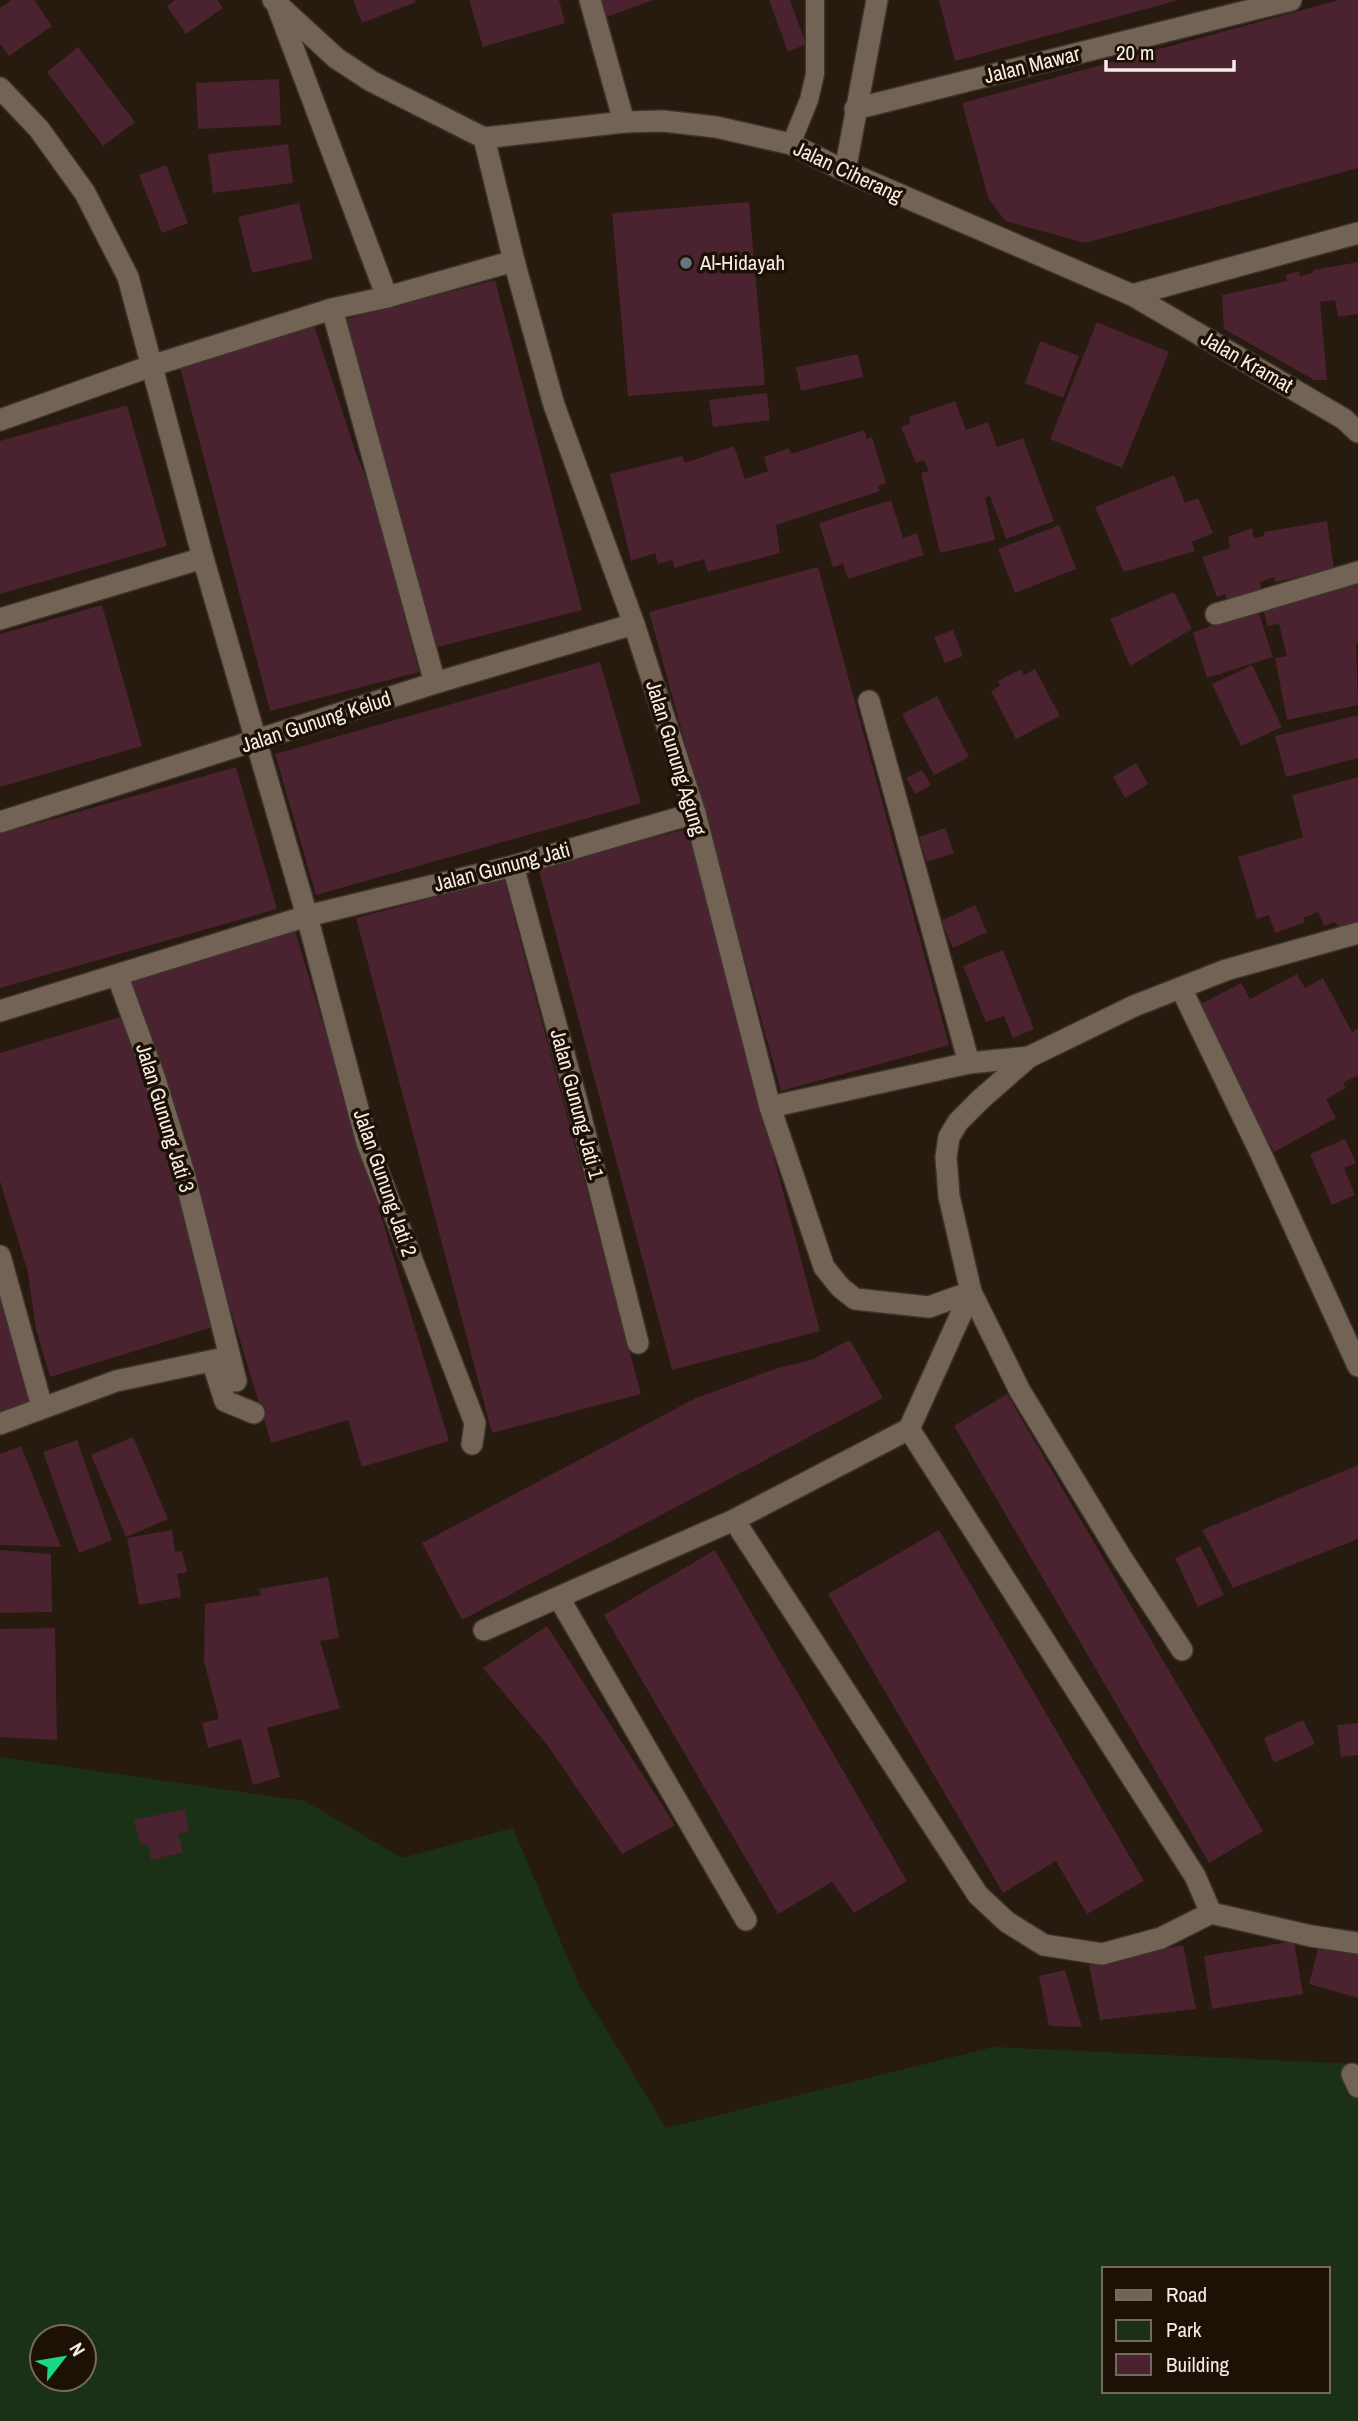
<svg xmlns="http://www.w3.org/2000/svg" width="1358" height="2421" viewBox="0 0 1358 2421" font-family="'Archivo Narrow',sans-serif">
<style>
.green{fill:#1b3115;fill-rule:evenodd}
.building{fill:#4b2230}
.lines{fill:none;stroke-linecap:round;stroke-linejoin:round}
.lane-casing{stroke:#3d332e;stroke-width:21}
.street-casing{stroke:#3d332e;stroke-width:24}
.secondary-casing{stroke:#3d332e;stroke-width:24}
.lane{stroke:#726355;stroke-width:18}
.street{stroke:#726355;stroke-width:21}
.secondary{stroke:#726355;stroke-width:21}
.worship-dot{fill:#6b7280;stroke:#1d1106;stroke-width:2.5}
.labels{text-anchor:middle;stroke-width:7;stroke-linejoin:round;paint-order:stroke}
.street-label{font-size:21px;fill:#f6ede5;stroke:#1d1106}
.poi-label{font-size:21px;fill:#f6ede5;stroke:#1d1106;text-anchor:start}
</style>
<rect width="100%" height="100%" fill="#271a0e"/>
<path class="green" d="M0 1757 305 1801 402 1858 513 1828 579 1985 666 2128 994 2047 1358 2064V2421H0ZM1104 2269H1328V2391H1104ZM42 2337H84V2379H42Z"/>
<g class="building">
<path d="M12 0H34L52 26 9 56 0 44V8Z"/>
<path d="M175 0H218L223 8 186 34 167 6Z"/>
<path d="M353 0H415L416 2 362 23Z"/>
<path d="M469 0H559L565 23 483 47Z"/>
<path d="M597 0H653L604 18Z"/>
<path d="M769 0H790L806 44 788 52Z"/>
<path d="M939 0H1175V1L955 61Z"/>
<path d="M1339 0H1358V168L1085 243 1005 221 988 197 962 103Z"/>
<path d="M78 47 135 122 103 146 47 72Z"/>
<path d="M279 79 281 125 198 129 196 83Z"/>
<path d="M288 144 293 183 213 193 208 154Z"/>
<path d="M166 165 188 223 162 233 139 175Z"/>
<path d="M749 202 765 385 628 396 612 213Z"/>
<path d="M299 203 313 259 252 273 238 217Z"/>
<path d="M1358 262V314L1338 317 1335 300 1320 302 1327 380H1314L1224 329 1222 295 1287 281 1286 275 1299 271 1300 276 1313 273 1314 270Z"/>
<path d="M495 280 582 610 434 648 347 319Z"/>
<path d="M313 322 356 453 371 490 419 672 270 711 179 363Z"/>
<path d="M1097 322 1169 352 1122 468 1050 439Z"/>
<path d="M1040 341 1079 356 1063 398 1025 383Z"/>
<path d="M858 354 863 377 801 391 796 367Z"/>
<path d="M767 393 770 420 713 427 709 400Z"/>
<path d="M955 401 966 430 988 422 997 447 1023 438 1054 521 1006 539 990 496 985 498 995 540 940 553 921 473 929 471 924 460 916 463 901 427 910 423 909 417Z"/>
<path d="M127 405 167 546 0 594V441Z"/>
<path d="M864 430 867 439 872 437 886 483 878 486 880 491 776 525 780 553 708 572 704 559 675 568 672 560 658 564 655 553 631 561 610 474 682 456 685 463 734 446 745 479 768 471 764 457 789 448 791 454Z"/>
<path d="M1174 475 1185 503 1198 498 1213 533 1192 542 1195 551 1124 572 1095 507Z"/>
<path d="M891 500 903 538 917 533 924 555 848 579 843 564 833 567 819 523Z"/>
<path d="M1327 521 1334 569 1275 582 1274 577 1260 582 1262 593 1228 603 1225 594 1217 597 1202 557 1230 548 1228 537 1252 528 1254 538 1264 536V532Z"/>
<path d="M1059 525 1076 569 1015 593 998 549Z"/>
<path d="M818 567 949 1045 781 1091 649 612Z"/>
<path d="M1358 574V643L1356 644 1358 705 1287 720 1275 658 1287 656 1279 624 1267 626 1263 607Z"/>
<path d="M1174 592 1192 629 1130 666 1110 619Z"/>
<path d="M102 605 142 746 0 787V634Z"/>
<path d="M1256 605 1273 657 1207 678 1193 633 1210 626 1209 621Z"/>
<path d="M953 630 963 656 945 663 934 637Z"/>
<path d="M600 662 641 803 316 895 275 754Z"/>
<path d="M1252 665 1282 727 1241 746 1212 684Z"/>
<path d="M1021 669 1024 675 1035 669 1060 716 1016 739 991 691 1000 686 998 681Z"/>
<path d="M937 696 969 757 934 775 902 714Z"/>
<path d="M1358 715V758L1286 777 1275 736Z"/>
<path d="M1136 763 1148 784 1125 798 1113 777Z"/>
<path d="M236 767 277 909 0 988V834Z"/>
<path d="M922 770 931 785 915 794 906 778Z"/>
<path d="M1358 777V923L1340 930 1335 922 1324 926 1318 912 1303 918 1305 922 1275 933 1269 915 1257 919 1238 857 1303 837 1292 795Z"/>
<path d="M945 828 954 853 927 862 919 837Z"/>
<path d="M687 829 820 1331 672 1370 538 867Z"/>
<path d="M504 879 641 1394 492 1433 356 918Z"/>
<path d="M975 905 987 932 953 948 941 921Z"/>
<path d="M295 931 449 1441 362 1467 348 1420 271 1443 131 980Z"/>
<path d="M1003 950 1034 1029 1013 1038 1004 1016 986 1022 963 966Z"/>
<path d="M1297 974 1305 988 1323 978 1352 1032 1358 1028V1075L1343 1083 1346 1088 1326 1099 1336 1118 1274 1152 1195 1007 1241 983 1250 999Z"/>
<path d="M127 1015 191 1225 199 1280 213 1327 50 1377 36 1329 28 1273 0 1181V1053Z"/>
<path d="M1345 1139 1356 1163 1344 1168 1355 1195 1332 1205 1310 1154Z"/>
<path d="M0 1281 38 1405 0 1417Z"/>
<path d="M850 1340 883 1398 462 1620 422 1543 696 1398 778 1368 811 1360Z"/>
<path d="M1007 1394 1263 1831 1209 1863 954 1426Z"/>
<path d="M133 1437 168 1519 126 1537 91 1455Z"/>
<path d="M77 1440 112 1540 79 1553 43 1452Z"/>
<path d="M21 1446 61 1547 0 1545V1454Z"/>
<path d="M1358 1465V1539L1233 1588 1202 1530Z"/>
<path d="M172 1530 175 1552 182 1551 187 1572 177 1574 181 1597 139 1605 127 1538Z"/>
<path d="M939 1530 1144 1881 1087 1914 1056 1861 1003 1893 828 1594Z"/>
<path d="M1200 1546 1224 1595 1198 1607 1175 1558Z"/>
<path d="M0 1550 51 1554 52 1612 0 1613Z"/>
<path d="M715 1550 907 1881 854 1913 832 1882 778 1914 604 1615Z"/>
<path d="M328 1577 339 1638 320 1641 340 1708 267 1728 280 1777 253 1785 241 1739 208 1748 202 1723 219 1719 204 1661 205 1604 261 1595 259 1589Z"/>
<path d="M547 1626 675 1825 622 1854 548 1746 483 1668Z"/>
<path d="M55 1628 57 1740 0 1737V1629Z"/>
<path d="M1303 1720 1315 1744 1274 1763 1264 1738Z"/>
<path d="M1358 1723V1755L1341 1757 1337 1725Z"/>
<path d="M185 1809 189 1831 178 1834 183 1852 151 1860 148 1844 140 1845 134 1820Z"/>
<path d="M1294 1941 1303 1994 1212 2009 1204 1956Z"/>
<path d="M1183 1945 1196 2009 1100 2020 1089 1965Z"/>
<path d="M1319 1945 1358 1954V1998L1309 1984Z"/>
<path d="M1065 1970 1082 2027 1049 2026 1039 1976Z"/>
</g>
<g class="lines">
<g class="lane-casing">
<path id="lane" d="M791 144 809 100 815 74V0"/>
</g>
<g class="street-casing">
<g id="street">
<path d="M590 0 624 122"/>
<path d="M277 5 387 297"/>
<path d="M0 88 39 129 85 193 128 277 203 558 307 916 367 1143 475 1423 472 1444"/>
<path d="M855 109 1291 0"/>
<path d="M484 138 514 261 554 405 634 624 695 813 770 1107 824 1267 840 1287 855 1299 929 1307 971 1292 1020 1391 1121 1557 1182 1650"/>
<path d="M845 171 877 0"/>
<path d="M1132 295 1344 419 1358 432"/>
<path d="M332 309 435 683"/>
<path d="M0 420 151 366 332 309 387 297 514 261"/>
<path d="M1216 614 1358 572"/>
<path d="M0 619 203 558"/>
<path d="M869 701 969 1063"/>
<path d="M0 822 435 683 634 624"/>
<path d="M513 866 580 1113 638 1343"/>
<path d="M118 977 154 1076 184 1173 236 1381"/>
<path d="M1181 988 1260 1152 1358 1366"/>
<path d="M0 1011 307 916 513 866 695 813"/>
<path d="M770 1107 969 1063 1029 1057"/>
<path d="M0 1256 42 1407"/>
<path d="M212 1361 225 1401 254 1413"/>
<path d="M0 1424 116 1381 229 1357"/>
<path d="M909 1429 1195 1876 1211 1913 1311 1936 1358 1943"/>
<path d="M734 1520 978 1895 1007 1922 1044 1945 1102 1954 1161 1938 1211 1913"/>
<path d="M559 1598 746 1920"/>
<path d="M484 1630 734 1520 909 1429 971 1292 949 1196 946 1157 949 1137 958 1122 981 1099 1029 1057 1134 1006 1226 970 1358 933"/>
<path d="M1352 2074 1358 2087"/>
</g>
</g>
<g class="secondary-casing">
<path id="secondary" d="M273 0 336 58 371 81 484 138 624 122 663 121 716 127 791 144 845 171 1132 295 1358 233"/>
</g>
<use href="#lane" class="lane"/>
<use href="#street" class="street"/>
<use href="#secondary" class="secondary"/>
</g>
<circle class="worship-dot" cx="686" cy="263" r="7"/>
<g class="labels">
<g class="street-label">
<text transform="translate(1032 65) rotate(-14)" y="7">Jalan Mawar</text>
<text transform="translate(848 172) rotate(25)" y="7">Jalan Ciherang</text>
<text transform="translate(1247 362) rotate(30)" y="7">Jalan Kramat</text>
<text transform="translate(316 722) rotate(-18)" y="7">Jalan Gunung Kelud</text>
<text transform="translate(676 758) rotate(73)" y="7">Jalan Gunung Agung</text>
<text transform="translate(502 867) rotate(-15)" y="7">Jalan Gunung Jati</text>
<text transform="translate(577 1104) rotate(75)" y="7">Jalan Gunung Jati 1</text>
<text transform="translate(165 1118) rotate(73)" y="7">Jalan Gunung Jati 3</text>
<text transform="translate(385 1183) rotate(71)" y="7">Jalan Gunung Jati 2</text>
</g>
<g class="poi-label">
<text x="700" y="270">Al-Hidayah</text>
</g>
</g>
<rect x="1102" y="2267" width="228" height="126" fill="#1d1106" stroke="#74695f" stroke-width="2"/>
<rect x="1116" y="2290" width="35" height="10" fill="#726355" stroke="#74695f" stroke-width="2"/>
<text x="1166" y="2302" font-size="21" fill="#f6ede5">Road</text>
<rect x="1116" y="2320" width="35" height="21" fill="#1b3115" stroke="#74695f" stroke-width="2"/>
<text x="1166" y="2337" font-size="21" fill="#f6ede5">Park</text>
<rect x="1116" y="2354" width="35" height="21" fill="#4b2230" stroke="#74695f" stroke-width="2"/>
<text x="1166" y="2372" font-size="21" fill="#f6ede5">Building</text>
<g transform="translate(63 2358) rotate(59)"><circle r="33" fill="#1d1106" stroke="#74695f" stroke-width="2"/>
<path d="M0-5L12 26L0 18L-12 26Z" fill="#19d989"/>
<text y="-10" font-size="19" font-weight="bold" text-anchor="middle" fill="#f6ede5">N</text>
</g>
<path d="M1106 60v10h128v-10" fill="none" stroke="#f6ede5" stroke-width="3.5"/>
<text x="1116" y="60" font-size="21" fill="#f6ede5" stroke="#1d1106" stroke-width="5" paint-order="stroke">20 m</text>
</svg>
